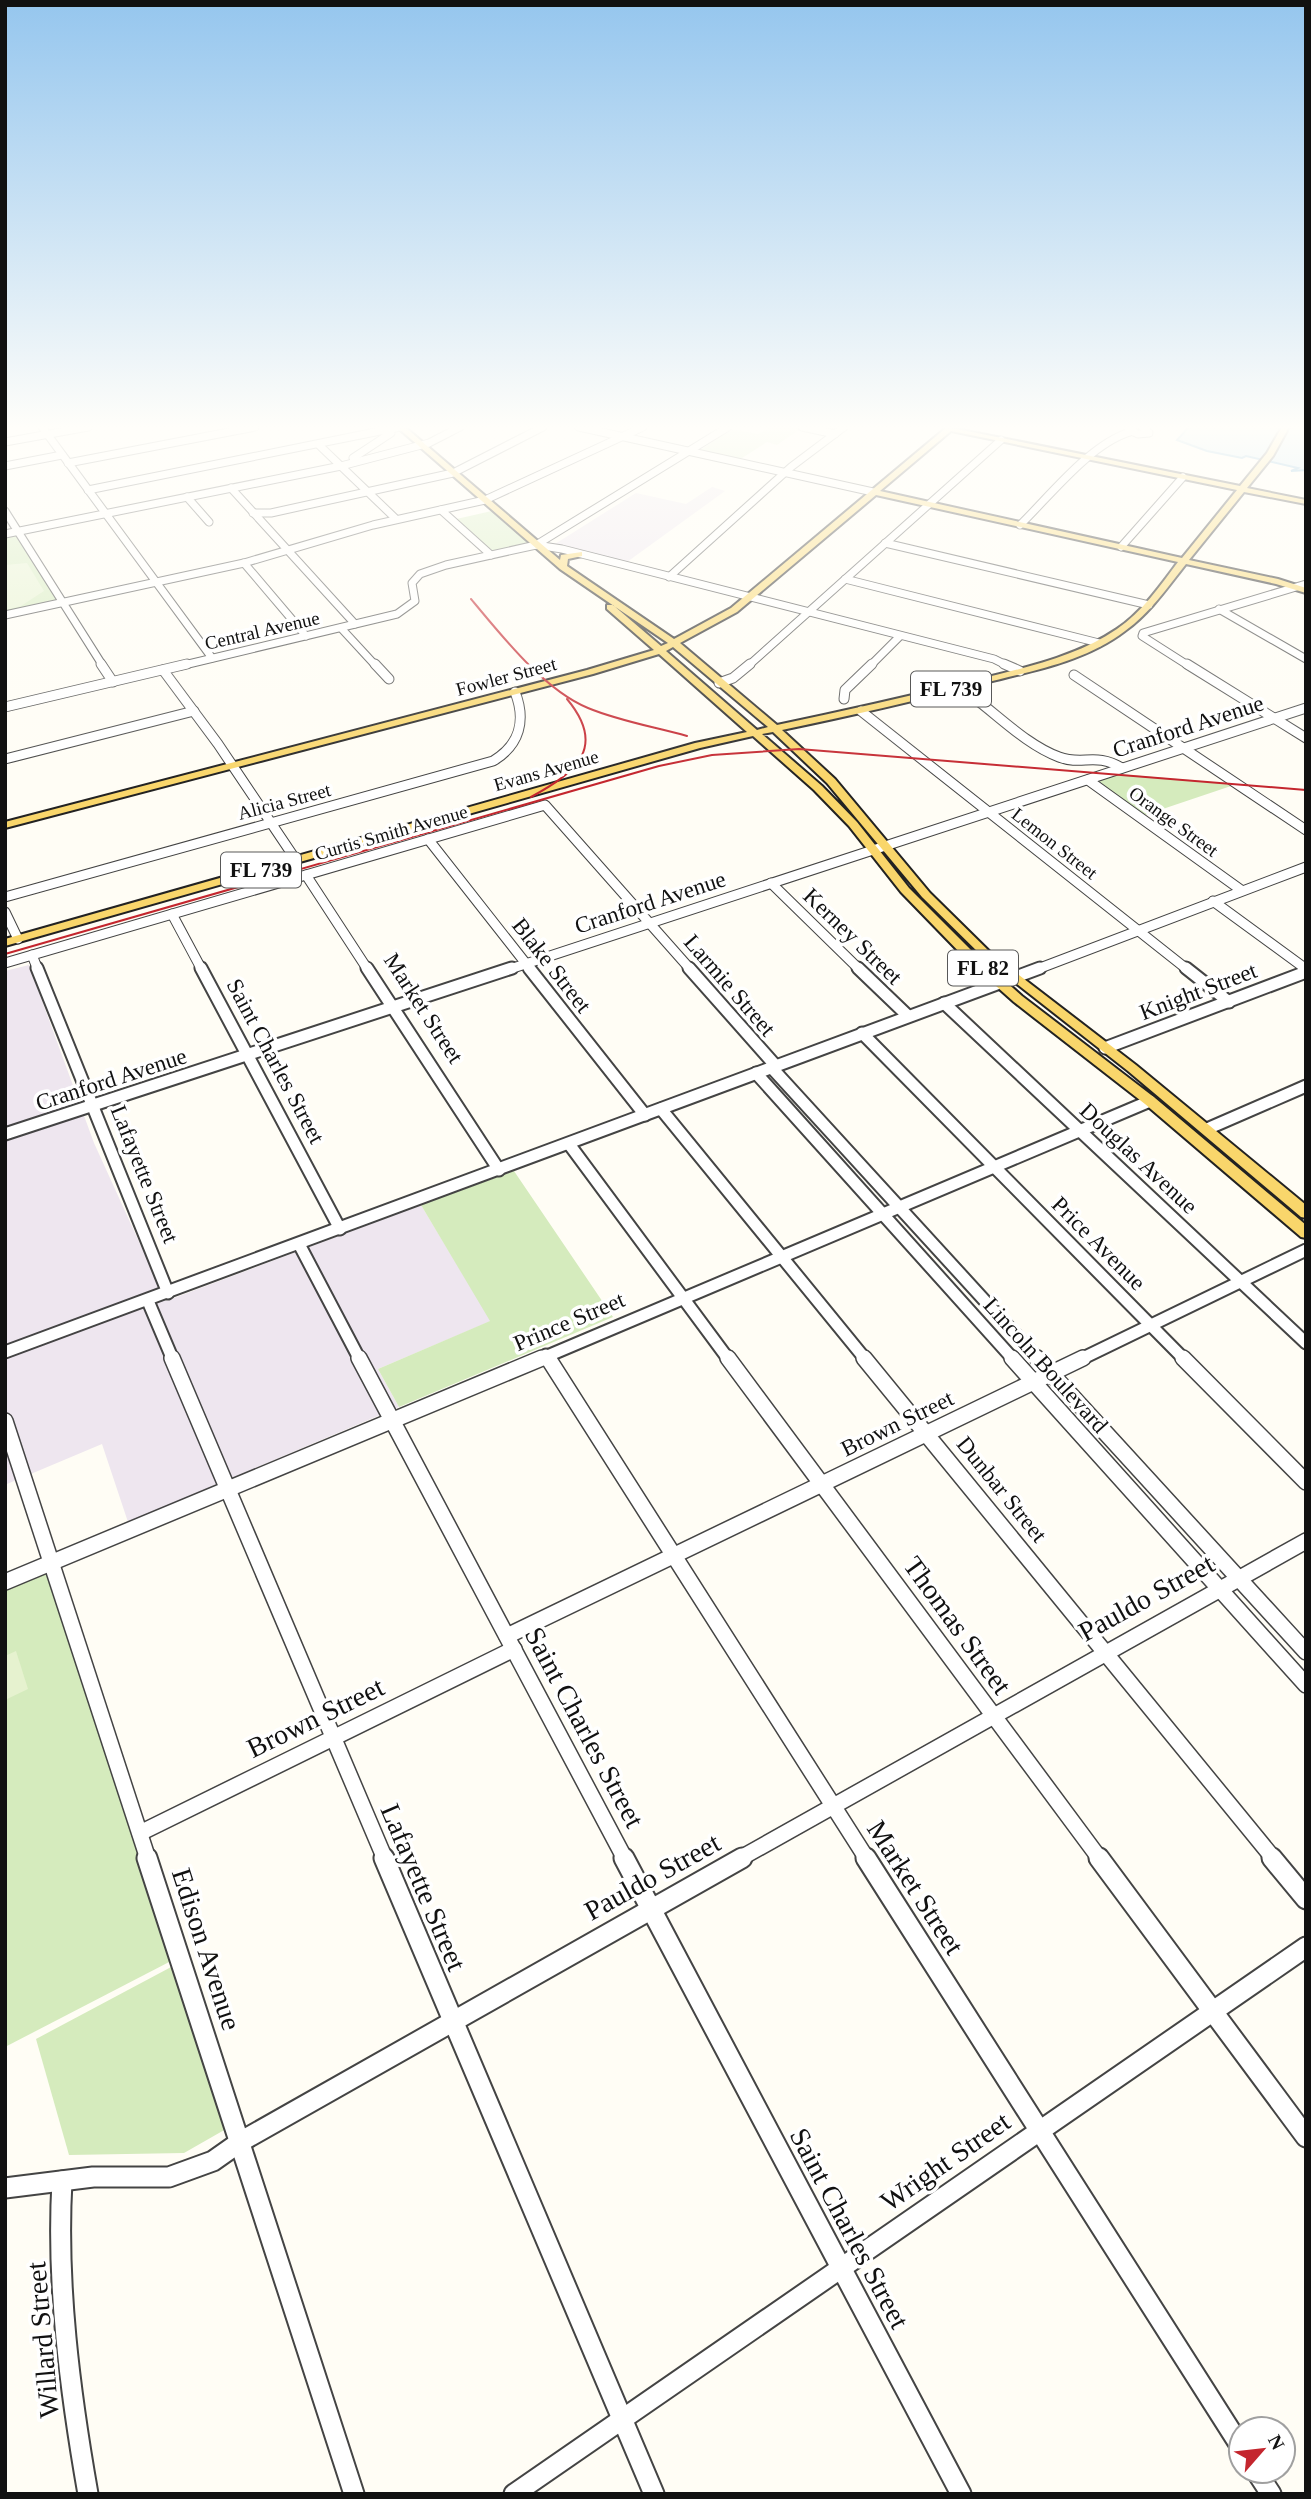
<svg xmlns="http://www.w3.org/2000/svg" width="1311" height="2499" viewBox="0 0 1311 2499" font-family="Georgia,serif">
<style>
.industrial{fill:#eee6ef}
.green{fill:#d5ebbd}
.pitch{fill:#e6f2cf}
.water{fill:#b9e0f7;stroke:#3f96cf;stroke-width:2}
.lines{fill:none;stroke-linecap:round;stroke-linejoin:round}
.minor-far4-casing{stroke:#444;stroke-width:9}
.minor-far3-casing{stroke:#444;stroke-width:11}
.minor-far2-casing{stroke:#444;stroke-width:15}
.minor-far1-casing{stroke:#444;stroke-width:18}
.minor-casing{stroke:#444;stroke-width:23}
.major-casing{stroke:#222;stroke-width:4}
.minor-far4{stroke:#fff;stroke-width:7}
.minor-far3{stroke:#fff;stroke-width:9}
.minor-far2{stroke:#fff;stroke-width:11}
.minor-far1{stroke:#fff;stroke-width:15}
.minor{stroke:#fff;stroke-width:19}
.major{fill:#f9d66b;fill-rule:evenodd}
.rail{stroke:#c4262e;stroke-width:2}
.labels{text-anchor:middle;stroke-width:7;stroke-linejoin:round;paint-order:stroke}
.far-street-label{font-size:19px;fill:#111;stroke:#fff}
.shield{fill:#fff;stroke:#585858;stroke-width:2}
.shield-label{font-size:21px;font-weight:bold;fill:#111}
.street-label{font-size:23px;fill:#111;stroke:#fff}
.near-street-label{font-size:28px;fill:#111;stroke:#fff}
</style>
<rect width="100%" height="100%" fill="#fffdf5"/>
<g class="industrial">
<path d="M712 487 725 491 627 562 555 544 636 493 686 504Z"/>
<path d="M29 965 94 1143 166 1301 421 1205 491 1321 378 1369 399 1407 128 1522 102 1444 7 1484 5 1476V971Z"/>
</g>
<g class="green">
<path d="M769 427H803L777 445 767 442 739 460 699 451 732 429 758 434Z"/>
<path d="M496 510 536 545 491 555 452 520Z"/>
<path d="M17 532 61 602 5 614V534Z"/>
<path d="M1107 773 1237 784 1139 817 1088 780Z"/>
<path d="M514 1171 613 1317 399 1407 378 1369 490 1321 421 1205Z"/>
<path d="M48 1569 173 1960 5 2047V1587Z"/>
<path d="M173 1966 226 2129 184 2153 69 2155 36 2039Z"/>
</g>
<g class="pitch">
<path d="M27 563 44 591 21 606 5 610V565Z"/>
<path d="M16 1651 28 1689 5 1700V1656Z"/>
</g>
<path class="water" d="M1189 427H1306V470L1291 471 1298 468 1246 456 1242 458 1207 451 1177 440Z"/>
<g class="lines">
<g class="minor-far4-casing">
<g id="minor-far4">
<path d="M42 427 212 658"/>
<path d="M579 427 873 492"/>
<path d="M802 427 835 434"/>
<path d="M1133 427 1129 430 1138 434 1149 433 1142 427"/>
<path d="M5 442 88 427"/>
<path d="M319 445 396 519"/>
<path d="M353 458 391 433"/>
<path d="M68 463 255 427"/>
<path d="M5 466 62 455"/>
<path d="M231 488 355 624"/>
<path d="M88 490 400 427"/>
<path d="M187 497 209 522"/>
<path d="M441 510 491 555"/>
<path d="M5 511 103 666"/>
<path d="M253 513H271L453 473 543 427"/>
<path d="M1020 525C1050 496 1090 444 1130 432"/>
<path d="M5 534 341 466 429 443 460 427"/>
<path d="M885 543 1149 605"/>
<path d="M536 545 728 427"/>
<path d="M1121 547 1183 477"/>
<path d="M244 563 306 636"/>
<path d="M669 577 791 467 844 427"/>
<path d="M845 579 1099 643"/>
<path d="M1219 609 1306 659"/>
<path d="M5 615 244 563 373 525 485 500 643 427"/>
<path d="M341 628 376 666"/>
<path d="M180 666 397 614 415 601 412 583 420 574 446 565 536 545 562 549 994 659 1008 666"/>
<path d="M748 666 1001 440"/>
<path d="M870 666 900 636"/>
<path d="M1189 666 1142 636 1143 633 1306 584"/>
</g>
</g>
<g class="minor-far3-casing">
<g id="minor-far3">
<path d="M101 664 113 682"/>
<path d="M375 664 389 679"/>
<path d="M1004 664 1020 671"/>
<path d="M1187 664 1306 738"/>
<path d="M163 670 218 744 296 860"/>
<path d="M1074 675 1306 830"/>
<path d="M719 683 733 678 750 664"/>
<path d="M973 697C1000 717 1027 745 1059 757 1083 766 1095 752 1122 768"/>
<path d="M844 699 845 690 872 664"/>
<path d="M5 707 187 664"/>
<path d="M861 711 1188 970"/>
<path d="M5 759 194 711"/>
<path d="M1088 780 1241 890"/>
<path d="M428 839 531 970"/>
<path d="M306 875 368 970"/>
<path d="M771 883 860 970"/>
<path d="M5 897 493 761C520 745 526 720 515 692"/>
<path d="M1213 901 1306 969"/>
<path d="M5 912 18 939"/>
<path d="M172 914 202 970"/>
<path d="M32 955 38 970"/>
<path d="M5 963 545 805 691 970"/>
<path d="M507 970 1306 708"/>
<path d="M1035 970 1306 867"/>
</g>
</g>
<g class="minor-far2-casing">
<g id="minor-far2">
<path d="M37 968 168 1293"/>
<path d="M201 968 340 1229"/>
<path d="M367 968 499 1170"/>
<path d="M529 968 645 1115"/>
<path d="M689 968 775 1065"/>
<path d="M858 968 908 1016"/>
<path d="M1186 968 1229 1002"/>
<path d="M944 1003 1306 1343"/>
<path d="M862 1033 1185 1360"/>
<path d="M1105 1048 1306 972"/>
<path d="M771 1067 1039 1360"/>
<path d="M756 1073 1014 1360"/>
<path d="M661 1109 866 1360"/>
<path d="M1207 1129 1306 1086"/>
<path d="M5 1134 512 968"/>
<path d="M569 1144 729 1360"/>
<path d="M299 1244 360 1360"/>
<path d="M148 1301 173 1360"/>
<path d="M5 1352 1040 968"/>
<path d="M546 1355 549 1360"/>
<path d="M538 1360 1150 1101"/>
<path d="M1079 1360 1306 1250"/>
</g>
</g>
<g class="minor-far1-casing">
<g id="minor-far1">
<path d="M172 1358 385 1859"/>
<path d="M359 1358 625 1859"/>
<path d="M548 1358 867 1859"/>
<path d="M728 1358 1100 1859"/>
<path d="M864 1358 1274 1859"/>
<path d="M1012 1358 1306 1685"/>
<path d="M1037 1358 1306 1652"/>
<path d="M1183 1358 1306 1482"/>
<path d="M5 1421 148 1859"/>
<path d="M5 1582 542 1358"/>
<path d="M507 1636 1083 1358"/>
<path d="M140 1833 514 1649"/>
<path d="M739 1859 1306 1541"/>
</g>
</g>
<g class="minor-casing">
<g id="minor">
<path d="M147 1858 354 2494"/>
<path d="M384 1858 654 2494"/>
<path d="M624 1858 961 2494"/>
<path d="M866 1858 1241 2447"/>
<path d="M1099 1858 1306 2137"/>
<path d="M1272 1858 1306 1899"/>
<path d="M62 2181C56 2284 70 2392 88 2494"/>
<path d="M5 2188 93 2177H169L213 2161 240 2142 742 1858"/>
<path d="M1256 2471 1271 2494"/>
<path d="M514 2494 1306 1947"/>
</g>
</g>
<g class="major-casing">
<path id="major" d="M397 427H405L560 560 561 555 582 552V556L568 559 567 566 674 639 731 608 947 427 1240 486 1267 453 1282 427H1289L1273 456 1247 488 1306 500V504L1244 492 1189 560 1278 579 1306 588V593L1276 584 1186 564C1167 588 1150 613 1125 631 1085 662 1028 672 980 684 915 701 849 716 782 730L835 779 930 893 993 955 1136 1065 1306 1205V1218L1301 1217 1128 1071 985 959 922 897 827 783 773 732 762 734 822 786 857 822 909 888 976 955 1022 996 1155 1098 1306 1225V1238L1301 1237 1145 1104 1014 1002 968 961 901 892 849 826 814 790 753 736 700 748 5 946V939L695 743 747 732 659 654 593 674 5 828V822L587 670 654 650 607 609V605H613L661 646 668 643 560 569ZM951 431 1237 490 1182 558 880 491ZM876 495 1178 562C1160 586 1142 612 1117 629 1076 657 1023 668 976 680 910 696 844 711 777 725L680 643 737 612ZM673 647 768 727 757 730 666 651Z"/>
</g>
<use href="#minor-far4" class="minor-far4"/>
<use href="#minor-far3" class="minor-far3"/>
<use href="#minor-far2" class="minor-far2"/>
<use href="#minor-far1" class="minor-far1"/>
<use href="#minor" class="minor"/>
<use href="#major" class="major"/>
<g class="rail">
<path d="M471 599C502 636 544 690 588 708 619 721 655 727 687 736"/>
<path d="M531 797C577 772 607 747 567 699"/>
<path d="M5 954 659 766 712 755 799 749 1306 790"/>
</g>
</g>
<linearGradient id="sky" x2="0" y2="1"><stop stop-color="#95c6ee"/><stop offset="0.55" stop-color="#fffefa"/><stop offset="1" stop-color="#fffefa" stop-opacity="0"/></linearGradient>
<rect width="1311" height="777" fill="url(#sky)"/>
<g class="labels">
<g class="far-street-label">
<text transform="translate(262 630) rotate(-13)" y="7">Central Avenue</text>
<text transform="translate(506 676) rotate(-15)" y="7">Fowler Street</text>
<text transform="translate(546 770) rotate(-16)" y="7">Evans Avenue</text>
<text transform="translate(284 801) rotate(-15)" y="7">Alicia Street</text>
<text transform="translate(1174 821) rotate(36)" y="7">Orange Street</text>
<text transform="translate(391 832) rotate(-16)" y="7">Curtis Smith Avenue</text>
<text transform="translate(1055 843) rotate(38)" y="7">Lemon Street</text>
</g>
<g class="shield">
<rect x="911" y="671.5" width="80" height="35" rx="5"/>
<rect x="221" y="852.5" width="80" height="35" rx="5"/>
<rect x="948" y="950.5" width="70" height="35" rx="5"/>
</g>
<g class="shield-label">
<text x="951" y="696">FL 739</text>
<text x="261" y="877">FL 739</text>
<text x="983" y="975">FL 82</text>
</g>
<g class="street-label">
<text transform="translate(1188 726) rotate(-18)" y="8">Cranford Avenue</text>
<text transform="translate(650 902) rotate(-18)" y="8">Cranford Avenue</text>
<text transform="translate(853 936) rotate(44)" y="8">Kerney Street</text>
<text transform="translate(552 965) rotate(52)" y="8">Blake Street</text>
<text transform="translate(730 985) rotate(49)" y="8">Larmie Street</text>
<text transform="translate(1198 991) rotate(-21)" y="8">Knight Street</text>
<text transform="translate(424 1008) rotate(57)" y="8">Market Street</text>
<text transform="translate(276 1061) rotate(62)" y="8">Saint Charles Street</text>
<text transform="translate(111 1079) rotate(-18)" y="8">Cranford Avenue</text>
<text transform="translate(1139 1158) rotate(43)" y="8">Douglas Avenue</text>
<text transform="translate(145 1174) rotate(68)" y="8">Lafayette Street</text>
<text transform="translate(1099 1243) rotate(45)" y="8">Price Avenue</text>
<text transform="translate(569 1321) rotate(-23)" y="8">Prince Street</text>
<text transform="translate(1046 1365) rotate(48)" y="8">Lincoln Boulevard</text>
<text transform="translate(897 1423) rotate(-26)" y="8">Brown Street</text>
<text transform="translate(1002 1489) rotate(51)" y="8">Dunbar Street</text>
</g>
<g class="near-street-label">
<text transform="translate(1146 1597) rotate(-29)" y="10">Pauldo Street</text>
<text transform="translate(958 1625) rotate(54)" y="10">Thomas Street</text>
<text transform="translate(315 1717) rotate(-26)" y="10">Brown Street</text>
<text transform="translate(585 1727) rotate(62)" y="10">Saint Charles Street</text>
<text transform="translate(652 1876) rotate(-29)" y="10">Pauldo Street</text>
<text transform="translate(424 1887) rotate(67)" y="10">Lafayette Street</text>
<text transform="translate(916 1887) rotate(57)" y="10">Market Street</text>
<text transform="translate(207 1949) rotate(72)" y="10">Edison Avenue</text>
<text transform="translate(945 2161) rotate(-35)" y="10">Wright Street</text>
<text transform="translate(850 2228) rotate(62)" y="10">Saint Charles Street</text>
<text transform="translate(42 2340) rotate(-95)" y="10">Willard Street</text>
</g>
</g>
<rect width="1311" height="2499" fill="none" stroke="#111111" stroke-width="14"/>
<g transform="translate(1262 2450) rotate(62)"><circle r="33" fill="#ffffff" stroke="#a0a0a0" stroke-width="2"/>
<path d="M0-5L12 26L0 18L-12 26Z" fill="#c4262e"/>
<text y="-10" font-size="19" font-weight="bold" text-anchor="middle" fill="#111111">N</text>
</g>
</svg>
